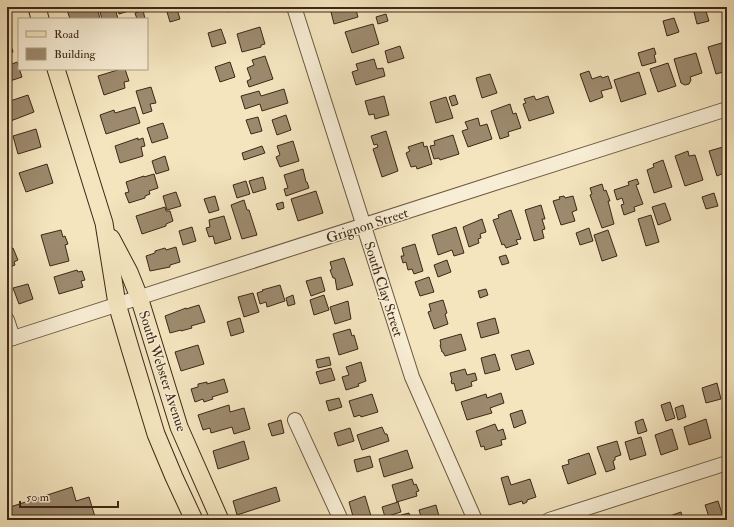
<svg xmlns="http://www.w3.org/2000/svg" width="734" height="527" viewBox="0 0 734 527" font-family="'IM FELL Double Pica',serif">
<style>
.building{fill:#9d8a6e;stroke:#3e2816}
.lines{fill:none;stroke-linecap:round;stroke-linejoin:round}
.minor-casing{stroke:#6c5740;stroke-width:16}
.major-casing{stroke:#3e2816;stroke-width:19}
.minor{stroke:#f8eed5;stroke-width:14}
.major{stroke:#f4e5bf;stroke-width:17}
.labels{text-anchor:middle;stroke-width:3;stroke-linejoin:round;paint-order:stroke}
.street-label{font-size:14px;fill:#3e2816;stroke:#f8eed5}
</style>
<rect width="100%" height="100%" fill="#f4e5bf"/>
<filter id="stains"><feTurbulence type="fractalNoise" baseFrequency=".005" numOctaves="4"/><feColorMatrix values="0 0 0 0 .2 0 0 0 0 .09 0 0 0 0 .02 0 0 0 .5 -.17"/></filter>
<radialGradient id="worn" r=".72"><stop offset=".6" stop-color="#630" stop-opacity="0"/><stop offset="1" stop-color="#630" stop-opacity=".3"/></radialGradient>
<g class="building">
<path d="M66 7H97L100 19H70Z"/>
<path d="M117 7H134L135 9 119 14Z"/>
<path d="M226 7H244L228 12Z"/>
<path d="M335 7H358L359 9 356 10 358 17 334 24 331 12 336 10Z"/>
<path d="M115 8 118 19H102L100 12Z"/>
<path d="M705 8 709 21 697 24 694 12Z"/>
<path d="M177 9 180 19 170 22 167 12Z"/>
<path d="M143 10 145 19H137L135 13Z"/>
<path d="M386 14 388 21 378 24 376 17Z"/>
<path d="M674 18 679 32 667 36 663 21Z"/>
<path d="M373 24 379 44 352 53 345 32Z"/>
<path d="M260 27 265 44 261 45V47L242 52 237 34Z"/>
<path d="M221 29 226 43 212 47 208 33Z"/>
<path d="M7 33 13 52 7 54Z"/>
<path d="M725 42 727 47V71L716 74 708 47Z"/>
<path d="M400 46 404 58 388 63 385 51Z"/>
<path d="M654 48 656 54 654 55 656 62 642 66 638 53Z"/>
<path d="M696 53 702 73 690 77 691 80 689 84 685 85 681 83 674 59Z"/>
<path d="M265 56 273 79 249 87 247 81 251 79 247 68 254 65 252 60Z"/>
<path d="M374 59 377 69 383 68 385 76 356 85 352 72 358 70 356 64Z"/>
<path d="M17 62 22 77 7 82V66Z"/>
<path d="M230 62 235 77 220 82 215 67Z"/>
<path d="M668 63 676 86 658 92 650 69Z"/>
<path d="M121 69H125L129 81 124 82 125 88 104 95 98 76Z"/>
<path d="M589 71 592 79 601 76 602 78 608 76 612 88 601 91 603 97 590 102 580 74Z"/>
<path d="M639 72 646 94 621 102 614 80Z"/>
<path d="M490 74 497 93 482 98 476 78Z"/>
<path d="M151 87 156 103 150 104 152 111 143 114 136 91Z"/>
<path d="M284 89 288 103 262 111 260 104 245 109 241 96 259 91 261 96Z"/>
<path d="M28 95 34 112 8 122 7 102Z"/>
<path d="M455 95 458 104 452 106 449 97Z"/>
<path d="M384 96 389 115 375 119 374 114 369 115 365 101Z"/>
<path d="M534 96 536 100 548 96 554 113 529 121 523 104 526 103 524 99Z"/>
<path d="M446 97 453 118 436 123 430 102Z"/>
<path d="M510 104 513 114 516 113 521 128 508 132 509 136 500 139 491 111Z"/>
<path d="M135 107 140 123 106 134 100 115 114 110 115 113Z"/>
<path d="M286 115 291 130 277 135 272 120Z"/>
<path d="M258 117 262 131 251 134 246 120Z"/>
<path d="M478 118 480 126 487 124 492 139 468 147 462 131 468 129 465 122Z"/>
<path d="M163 123 168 138 152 143 147 128Z"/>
<path d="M36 129 41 147 18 154 13 136Z"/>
<path d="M386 131 398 171 382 177 373 149 378 147 377 144 374 145 371 136Z"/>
<path d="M453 135 459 154 440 160 439 158 434 159 430 146 435 145 434 141Z"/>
<path d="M138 138V140L143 138 145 146 141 147 143 156 120 163 115 146Z"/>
<path d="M293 141 299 161 280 167 276 157 280 155 277 146Z"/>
<path d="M423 142 424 147 427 146 432 164 417 169 416 166 411 167 406 153 410 151 408 147Z"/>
<path d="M262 146 265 153 244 160 242 153Z"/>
<path d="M723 147 727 158V177L726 178 724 173 717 176 709 151Z"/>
<path d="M688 151 689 156 695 155 703 180 685 186 675 156Z"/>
<path d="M165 156 169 170 156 174 152 161Z"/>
<path d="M663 160 672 187 654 193 647 170 654 167 653 164Z"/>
<path d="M47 164 53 183 26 192 19 173Z"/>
<path d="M303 169 306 182H307L309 188 286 196 284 189 288 188 284 175Z"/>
<path d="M154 174 158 188 149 191 150 194 145 196V198L129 203 125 193 129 192 126 182 144 176V177Z"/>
<path d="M263 177 266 189 253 193 249 181Z"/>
<path d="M637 179 639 184 636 185 643 204 634 207 635 211 624 215 621 205 624 204 622 198 617 200 614 190 629 185 628 182Z"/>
<path d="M246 181 250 194 237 198 233 185Z"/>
<path d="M602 184 604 191 606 190 610 201H608L614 224 602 228 590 195 592 194 590 188Z"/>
<path d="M316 191 323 213 298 221 291 199Z"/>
<path d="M176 192 181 206 167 210 163 196Z"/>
<path d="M714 193 718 206 706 209 702 197Z"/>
<path d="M215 196 219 210 209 213 204 199Z"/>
<path d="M564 196 565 198 573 196 577 210 572 212 575 221 561 225 553 201 560 199 559 197Z"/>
<path d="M244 200 247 210H249L257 235 242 239 231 205Z"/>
<path d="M283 202 284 208 278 210 276 204Z"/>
<path d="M665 203 671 220 658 225 652 207Z"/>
<path d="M541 205 545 219H542L545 229 542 230 544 238 534 241 525 210Z"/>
<path d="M165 207 166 211H170L173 221 166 224V226L142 234 136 216Z"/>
<path d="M511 210 521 239 516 240 518 244 506 248 504 244 502 245 493 220 499 218 498 215Z"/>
<path d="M651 215 659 242 646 246 638 219Z"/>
<path d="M224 216 231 239 215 244 213 236 209 237 206 228 210 227 209 220Z"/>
<path d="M482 219 486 232 480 234 481 238 478 239 479 243 469 247 463 227Z"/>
<path d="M192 227 196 241 183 245 179 231Z"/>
<path d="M456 227 464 253 454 256 452 250 438 255 432 235Z"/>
<path d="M589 228 593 241 580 245 576 233Z"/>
<path d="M7 229 12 243 7 244Z"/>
<path d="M61 230 63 237 65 236 68 244 65 245 69 261 50 266 41 235Z"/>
<path d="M608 230 617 256 602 261 594 235Z"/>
<path d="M415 244 423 271 414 274 412 269 408 270 406 262 403 263 401 256H404L402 248Z"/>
<path d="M176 247 180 262 170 265V267L150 271 146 256 155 253V251L165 248 166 250Z"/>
<path d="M13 248 18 260 14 262 15 265 7 268V250Z"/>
<path d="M506 255 509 263 502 265 499 257Z"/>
<path d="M344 258 353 285 337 290 335 278H333L330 270 332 269 330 262Z"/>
<path d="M447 260 451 272 438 277 434 265Z"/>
<path d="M77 270 78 272 82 271 85 280 81 281 83 287 59 294 54 277Z"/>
<path d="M321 277 325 291 311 296 306 281Z"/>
<path d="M429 277 434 292 420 296 415 282Z"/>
<path d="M28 284 33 299 19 304 13 288Z"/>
<path d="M280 285 285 301 267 307 266 302 260 304 257 293 263 291 262 290Z"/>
<path d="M486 289 488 295 480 298 478 291Z"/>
<path d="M253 293 259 312 244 317 238 297Z"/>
<path d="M293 295 295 304 288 306 286 298Z"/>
<path d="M324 295 329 310 314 315 310 300Z"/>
<path d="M443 300 447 313 445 314 448 324 434 329 428 312 431 311 429 304Z"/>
<path d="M348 301 351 319 335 324 330 307Z"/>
<path d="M199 305 205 322 191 326 192 328 181 331V330L170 333 165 316 186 308V309Z"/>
<path d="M240 318 244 332 231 336 227 322Z"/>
<path d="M495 318 499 333 481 338 477 323Z"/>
<path d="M350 329 352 336 354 335 358 349 339 355 333 334Z"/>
<path d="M461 334 466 350 445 356 443 352H442L440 345H441L440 340Z"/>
<path d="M198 345 204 364 181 371 175 352Z"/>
<path d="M529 350 534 364 516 370 511 355Z"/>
<path d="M495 354 500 370 485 374 481 358Z"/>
<path d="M329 357 331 365 318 368 316 360Z"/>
<path d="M361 362 366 381 358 384 359 386 346 390 342 377 349 375 346 367Z"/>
<path d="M331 368 335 380 320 384 316 372Z"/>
<path d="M465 369 467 375 475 373 477 380 471 382 472 386 456 391 454 383 452 384 451 381 452 380 450 373Z"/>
<path d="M224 379 228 392 212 397 213 399 204 402 203 399 195 402 191 389 198 387V384L207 382V384Z"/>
<path d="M717 383 721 399 706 403 702 388Z"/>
<path d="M501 393 504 403 490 408 492 413 467 420 461 402 486 394 487 398Z"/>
<path d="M372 394 378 412 361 417 360 415 354 417 349 401Z"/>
<path d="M339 398 342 407 329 411 326 401Z"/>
<path d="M670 402 675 418 666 421 661 405Z"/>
<path d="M229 405 230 412 244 408 250 429 234 434 232 427 211 433 210 428 203 430 198 415Z"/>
<path d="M683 405 686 417 678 420 675 408Z"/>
<path d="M727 407V426L722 409Z"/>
<path d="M522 410 526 423 514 428 510 414Z"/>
<path d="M643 419 647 431 638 434 635 422Z"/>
<path d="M706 419 711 438 689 445 684 427Z"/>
<path d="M281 420 284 433 272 436 268 424Z"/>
<path d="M495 424 498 431 503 429 506 439 501 440 502 445 485 450 484 446 481 447 476 431Z"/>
<path d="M382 427 385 434H387L389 441 362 450 357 435Z"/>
<path d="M350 428 354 441 338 446 334 433Z"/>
<path d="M672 429 678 449 661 455 655 435Z"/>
<path d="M641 437 646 455 630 460 625 442Z"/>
<path d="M244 441 249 459 218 469 213 451Z"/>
<path d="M617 441 621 455 615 457V460L613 461 615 469 606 472 597 447Z"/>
<path d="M407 450 413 468 384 477 379 459Z"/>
<path d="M589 453 596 474 568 484 562 466 569 464 568 460Z"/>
<path d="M370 456 373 467 357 472 354 460Z"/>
<path d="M508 476 511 485 530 479 536 497 527 500V502L523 504 522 501 509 505 501 478Z"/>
<path d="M412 479 414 485 416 484 419 491 416 492 417 496 397 502 392 485Z"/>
<path d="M72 487 76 501 89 497 96 520H7V508Z"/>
<path d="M276 487 280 501 237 515 233 501Z"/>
<path d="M365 496 371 516 354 520 349 502Z"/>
<path d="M718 501 724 520H710L705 505Z"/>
<path d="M398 502 401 512 385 517 382 507Z"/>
<path d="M436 505 440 520H422L419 510Z"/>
<path d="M681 512 683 520H668L667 517Z"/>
<path d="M409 513 411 520H402L401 515Z"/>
</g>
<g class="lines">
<g class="minor-casing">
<g id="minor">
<path d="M294 7 412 377 475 520"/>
<path d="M7 320 13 338"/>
<path d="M7 340C246 261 487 186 727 109"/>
<path d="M295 420 341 520"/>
<path d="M549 520 727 463"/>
</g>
</g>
<g class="major-casing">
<g id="major">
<path d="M37 7 40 19"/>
<path d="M56 69 104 223 117 304 130 348 156 434 174 477 194 520"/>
<path d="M111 238 129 272 139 297 179 427 220 520"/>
</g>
</g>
<use href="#minor" class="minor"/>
<use href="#major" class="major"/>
</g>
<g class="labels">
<g class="street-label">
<text transform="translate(367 225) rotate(-18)" y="5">Grignon Street</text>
<text transform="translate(384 289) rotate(72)" y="5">South Clay Street</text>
<text transform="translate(163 371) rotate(72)" y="5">South Webster Avenue</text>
</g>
</g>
<rect width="734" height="527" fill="none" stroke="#f4e5bf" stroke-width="24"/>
<rect x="8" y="8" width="718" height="511" fill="none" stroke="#3e2816" stroke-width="2"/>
<rect x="12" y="12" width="710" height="503" fill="none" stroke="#3e2816"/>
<rect x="18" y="18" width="130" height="52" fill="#f8eed5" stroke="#ae9f89"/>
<rect x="26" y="31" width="20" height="6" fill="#f4e5bf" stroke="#ae9f89"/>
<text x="54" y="38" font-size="12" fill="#3e2816">Road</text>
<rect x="26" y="48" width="20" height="12" fill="#9d8a6e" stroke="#ae9f89"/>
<text x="54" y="58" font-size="12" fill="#3e2816">Building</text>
<path d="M20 501v6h98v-6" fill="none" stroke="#3e2816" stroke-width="2"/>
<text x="26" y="501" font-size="12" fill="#3e2816" stroke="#f8eed5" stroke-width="3" paint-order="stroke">50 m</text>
<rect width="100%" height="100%" filter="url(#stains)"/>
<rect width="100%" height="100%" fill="url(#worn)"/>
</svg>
